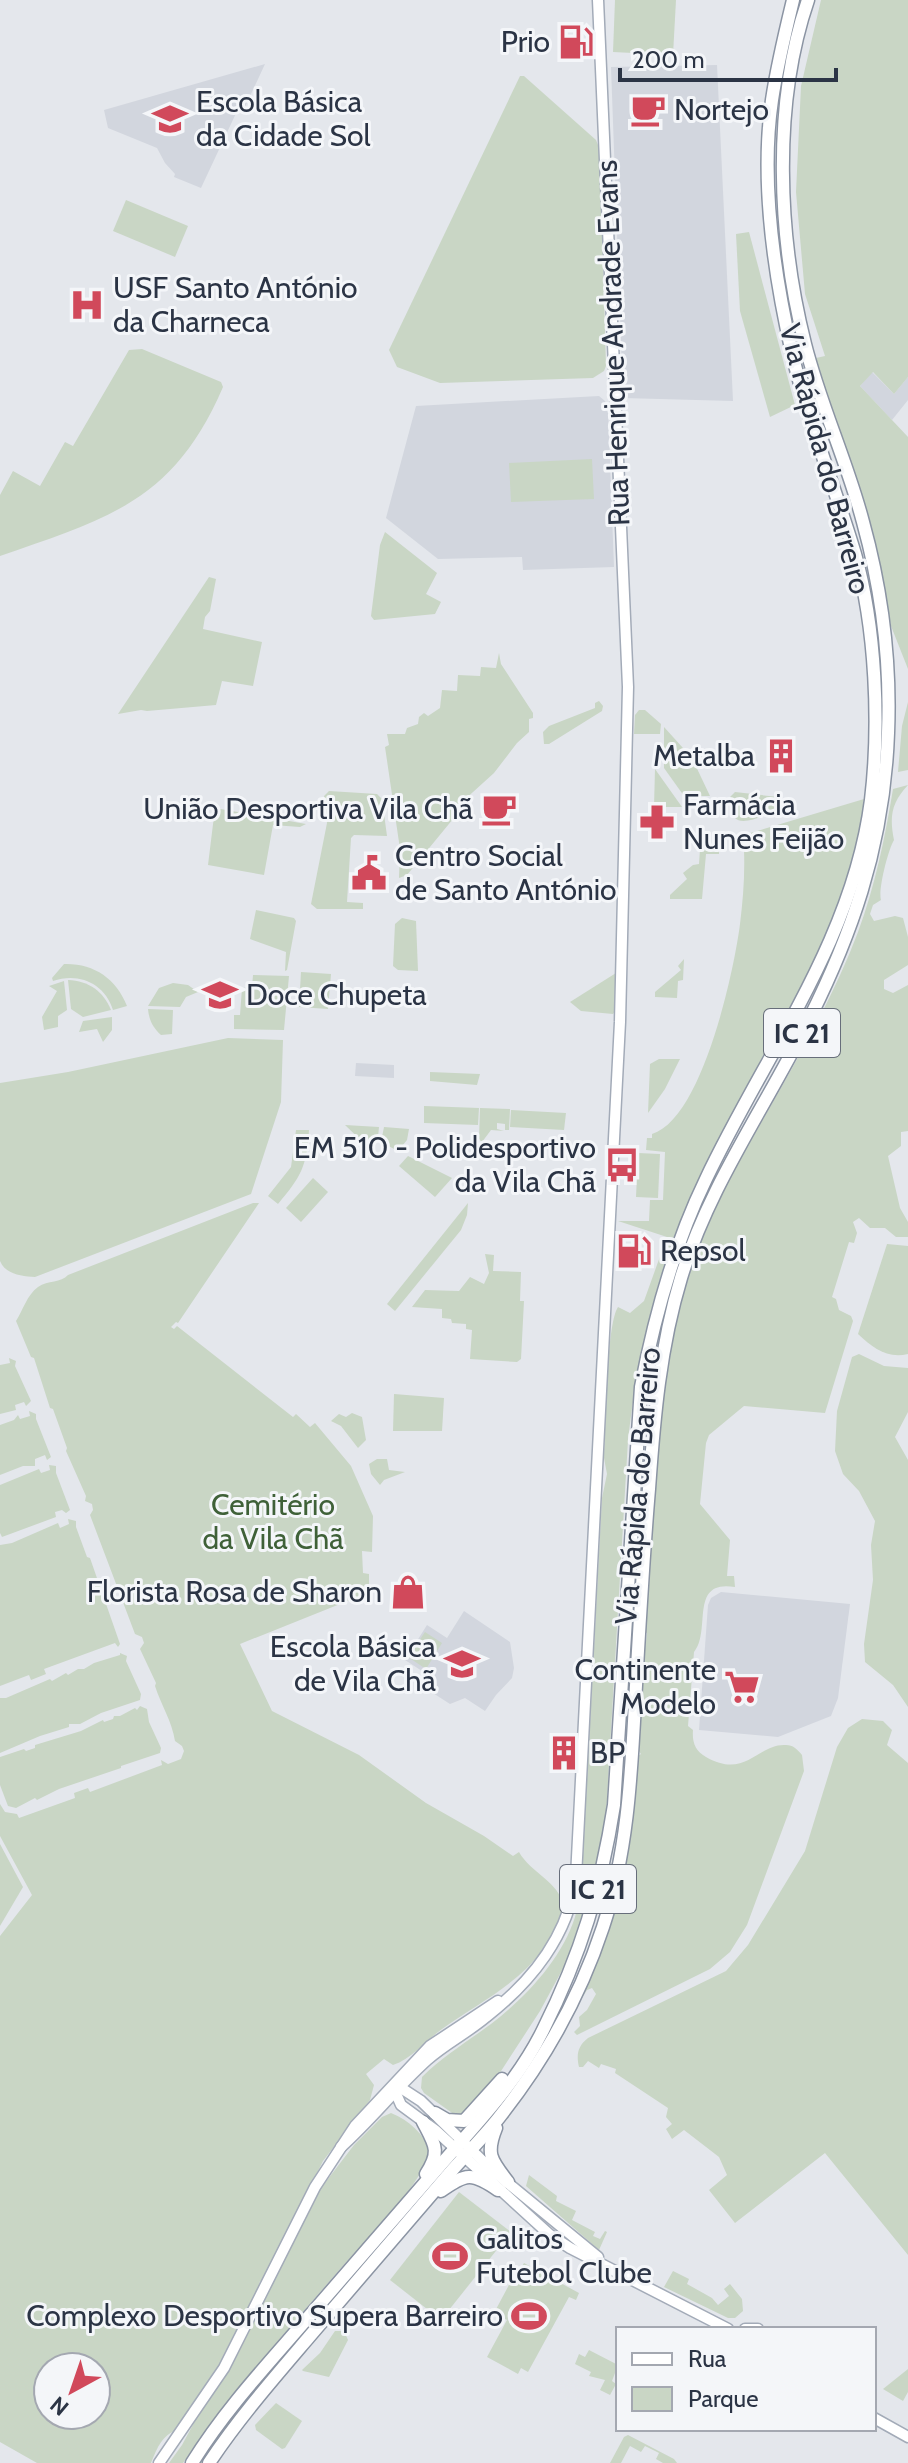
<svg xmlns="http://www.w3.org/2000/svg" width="908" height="2463" viewBox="0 0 908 2463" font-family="Cabin,sans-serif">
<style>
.built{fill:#d2d6de}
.green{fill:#c9d6c5;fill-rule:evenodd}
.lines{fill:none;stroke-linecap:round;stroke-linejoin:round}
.major-casing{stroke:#a3abb8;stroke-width:13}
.highway-casing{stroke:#8b94a3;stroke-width:15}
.major{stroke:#fff;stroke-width:10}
.highway{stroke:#fff;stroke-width:12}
.labels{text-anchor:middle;stroke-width:6;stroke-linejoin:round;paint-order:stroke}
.shield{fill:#f4f6f9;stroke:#676e7b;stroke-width:2}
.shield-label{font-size:28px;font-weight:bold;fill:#2b3445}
.poi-label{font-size:30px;fill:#2b3445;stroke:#f4f6f9;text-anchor:start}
.street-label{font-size:30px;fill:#2b3445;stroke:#f4f6f9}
.park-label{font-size:30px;fill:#3f6138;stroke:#f4f6f9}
</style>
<rect width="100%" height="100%" fill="#e4e7ec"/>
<g class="built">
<path d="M265 64 245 107 238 109 201 188 174 177 175 174 165 163 157 148 108 128 104 110Z"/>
<path d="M717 65 733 401 623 398 611 67Z"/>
<path d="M872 372 894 394 908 377V400L892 420 860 386Z"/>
<path d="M599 396 605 401 608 409 614 567 523 570 522 557 438 559 386 518 416 406Z"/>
<path d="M356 1063 394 1065V1078L355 1076Z"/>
<path d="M721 1592 850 1604 838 1698 831 1716 778 1737 699 1730 708 1605 711 1598Z"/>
<path d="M464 1611 510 1642 514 1668 512 1678 496 1695 485 1711 465 1698 450 1704 422 1686V1671L405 1660 427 1625 447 1638Z"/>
</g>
<g class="green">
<path d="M615 0H676L673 55 613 52Z"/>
<path d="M821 0H908V377L894 394 873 372 860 386 908 437V669L891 626 880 570 816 358 825 356 805 294 796 192 801 86Z"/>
<path d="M520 76H524L596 140 600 150 606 366 604 371 593 378 440 383 397 367 389 350Z"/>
<path d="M126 200 188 226 175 257 113 231Z"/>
<path d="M749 232 795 405 770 417 740 311 736 234Z"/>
<path d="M142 349 221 382 223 387C174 501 109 518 0 556V495L13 471 40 486 65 442 73 446 129 350Z"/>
<path d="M592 459 594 499 511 502 509 463Z"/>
<path d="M385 532 437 573 426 594 441 602 435 614 374 620 371 616 380 545Z"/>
<path d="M209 577 216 579 210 611 205 617 203 629 262 642 253 686 222 681 216 705 147 711 141 710 118 714Z"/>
<path d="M499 653 501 664 533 713V718L529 719V732L517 743 494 773 462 802 453 819 407 875 399 878 400 849 385 747 389 745 387 734H405L407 728 418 724 419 717 424 713 428 716 440 708 442 690 457 691 458 675 480 676 481 667 496 668Z"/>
<path d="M599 701 603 706 602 711 549 744H544L543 732 549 726 595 708V703Z"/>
<path d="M908 702V770L898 772 902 726Z"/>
<path d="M639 710H645L661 724 660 734H634L635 715Z"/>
<path d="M664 727 692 758 710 796H684L664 768Z"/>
<path d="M655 769 682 807H654Z"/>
<path d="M908 785C892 802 889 816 894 840 888 850 878 890 881 900L873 905 870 914 874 921 895 916 903 918 908 937V965L884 980V989L893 993 908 985V1131L901 1132V1146L888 1156 900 1208 908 1222V1237H896L885 1228H870L859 1218 853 1222 857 1233 854 1243 849 1242 832 1297 836 1299 839 1310 851 1316 853 1321 825 1413 744 1406 709 1435 706 1443 700 1504 730 1540 727 1576H734L735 1587C688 1579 712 1631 694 1652L688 1726 693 1730C692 1742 695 1751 706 1757 746 1780 758 1743 786 1745 793 1745 797 1749 802 1755L804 1771 747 1925 730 1952 710 1969 577 2035 574 2032 580 2026 579 2017 587 2010 596 1994 592 1988 587 1990 577 2006C614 1924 632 1845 638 1756L641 1754 638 1750 644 1642H646L647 1633 644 1632C649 1554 651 1472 660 1395 669 1327 692 1260 720 1197 766 1109 823 1025 858 932 875 886 885 838 893 789Z"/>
<path d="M329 791 377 794 382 799 387 836 354 835 351 838 347 902 363 903V909H317L311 904 327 823 324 796Z"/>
<path d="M735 792 778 797 780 809C770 813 743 827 735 818 731 814 731 804 729 798Z"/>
<path d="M864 799C848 942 757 1061 695 1188 657 1268 638 1352 628 1440L606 1816 595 1877 573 1950 540 2011 490 2088 474 2108 460 2116 455 2115 424 2093 421 2088 422 2077C443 2056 467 2042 491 2024 525 1998 562 1959 575 1917 579 1904 580 1888 582 1874L602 1498 607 1474 604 1458C606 1429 606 1325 618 1307L630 1313 644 1301 667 1237 618 1221H649L650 1200H663L665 1152 646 1150 647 1138H652V1134C702 1119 734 972 740 924 743 900 745 875 744 850L739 849 741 838 747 834Z"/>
<path d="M215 808 306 824 300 827 273 825 264 875 208 865Z"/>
<path d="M719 847V854H706L702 899H670V895L687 879 683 873 693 865 699 864 700 849Z"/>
<path d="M256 910 294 918 296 921 287 970 285 971 286 952 250 939Z"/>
<path d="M402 918 416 921 418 971 398 970 393 966 395 924Z"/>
<path d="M684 959 683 980 678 981 677 998 655 997V992L681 970 678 966Z"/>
<path d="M64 964C93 963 116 978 127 1006L113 1010C105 983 78 972 53 981L52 978Z"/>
<path d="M301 972 331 974 328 1009 299 1007Z"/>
<path d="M616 973V1010L613 1014 581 1011 570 1002Z"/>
<path d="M253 975 289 976 284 1030 234 1029V1015H240L242 988 252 987Z"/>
<path d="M68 980C89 981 103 991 111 1010L83 1017 71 1009Z"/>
<path d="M64 981 67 1010 58 1016V1027L44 1030 42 1017 57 991 49 986Z"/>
<path d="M173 983 188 985 198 992 186 997 180 1007 148 1006 159 988Z"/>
<path d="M148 1009 173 1010 172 1034 161 1035C153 1028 149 1020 148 1009Z"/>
<path d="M112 1017V1030L103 1042 97 1029 79 1032 83 1021Z"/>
<path d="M228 1038 283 1040 281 1102 251 1194 35 1277C22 1276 6 1275 0 1261V1083L68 1072Z"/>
<path d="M659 1059H680L665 1089 648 1113 650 1064Z"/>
<path d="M430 1072 480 1074 477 1085 430 1081Z"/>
<path d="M424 1106 479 1108 478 1125 424 1123Z"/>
<path d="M480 1108 510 1109 509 1130H505V1124L497 1123V1129L504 1131 491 1130 482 1142 479 1139Z"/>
<path d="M511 1110 566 1113 564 1130 510 1127Z"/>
<path d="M345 1125 379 1127 378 1137 369 1148Z"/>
<path d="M384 1127 409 1129 407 1140 398 1151 381 1142Z"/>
<path d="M296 1130H309C307 1166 301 1177 278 1204L268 1196 291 1167Z"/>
<path d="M638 1153 660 1154 658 1198 636 1197Z"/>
<path d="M408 1156 452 1178 435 1197 399 1166Z"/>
<path d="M313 1178 328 1192 301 1222 286 1208Z"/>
<path d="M253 1203H259L178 1323 176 1322 171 1327 174 1329 177 1326 293 1417 296 1414 310 1427 315 1423 351 1466 373 1516 372 1552 362 1551 363 1573 369 1574V1589L365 1594 240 1644 272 1711 359 1755 426 1803 484 1836 513 1856 519 1852C530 1872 560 1883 563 1905 548 1970 492 1994 442 2029 426 2040 412 2059 393 2065L384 2059 366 2074 374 2085 370 2100 323 2161 263 2282 260 2281 258 2290 222 2364 175 2431C161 2436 156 2451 151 2463H37L0 2442V1936L32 1895 0 1836V1804L5 1812 17 1814 19 1818 75 1798 74 1793 88 1788 90 1792 162 1765 161 1760 168 1764 181 1759 184 1751 182 1746 175 1741C172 1721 161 1705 155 1686L156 1683 140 1649 144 1643 142 1637 135 1634 90 1515 93 1510 92 1504 85 1501 86 1496 66 1451 67 1448 53 1409 50 1408 34 1358 31 1357 16 1321C23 1310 27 1295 38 1287 48 1280 61 1283 68 1275ZM48 2367H96V2415H48Z"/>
<path d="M468 1203 467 1215 461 1230 395 1311 387 1304Z"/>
<path d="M887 1244 908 1246V1354C887 1359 873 1348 858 1334Z"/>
<path d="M485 1254 494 1255 493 1271 521 1272 520 1301H524L521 1359 517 1362 470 1359 472 1330 466 1329V1324L452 1323 451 1319 442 1318V1309L412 1307 425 1290 459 1291 470 1277 484 1284 489 1273Z"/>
<path d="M859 1354 884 1366 908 1368V1412L895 1437 908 1460V1707L893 1685 865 1662 864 1644 873 1580 871 1545 875 1521 859 1491 843 1474 835 1451 837 1411 852 1357Z"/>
<path d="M9 1358 16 1361 15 1366 31 1401 26 1406 24 1402 15 1405 16 1410 0 1414V1365L10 1363Z"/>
<path d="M394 1394 444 1398 442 1431H393Z"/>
<path d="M29 1411 36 1414V1419L51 1457 47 1460 45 1455 35 1459V1466H23L0 1475V1425L14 1420 18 1415 20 1419 30 1416Z"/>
<path d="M352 1413 362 1417 366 1440 358 1448 341 1426 331 1421 339 1414 346 1417Z"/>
<path d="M377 1459H387L389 1470 405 1472 384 1480 380 1485 371 1474 369 1464Z"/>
<path d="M49 1465 56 1466V1473L70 1510 66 1513 62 1510 55 1512 56 1517 2 1537 0 1533V1485L39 1469 41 1473 50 1470Z"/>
<path d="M68 1519 76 1521V1527L87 1557 90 1558 120 1644 118 1647 115 1643 44 1669 46 1674 31 1680 29 1675 0 1686V1545L12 1543 58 1523 60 1528 69 1524Z"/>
<path d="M425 1632 442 1643 426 1669 408 1657Z"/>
<path d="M120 1653 127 1656 126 1661 141 1694 140 1700 101 1713 80 1724H69V1727L40 1736 0 1753V1698H6L50 1679 52 1681 66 1673 68 1675 78 1669H84L94 1663 120 1655Z"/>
<path d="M140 1706 147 1709 149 1722 161 1748 160 1753 121 1766V1768L59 1789 37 1800 35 1798 16 1808 8 1806 0 1785V1757L24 1749 26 1751 35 1748V1745L81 1731 103 1720 104 1722 113 1719 114 1716H120L135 1708 137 1710Z"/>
<path d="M862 1719 883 1721 892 1730 887 1745 908 1763V2255L825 2153 735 2223 709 2190 727 2175 719 2157 684 2130 672 2139 666 2129 672 2124 666 2117 668 2108 615 2073 616 2069 601 2064 599 2068 588 2061 583 2067H579C576 2054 578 2046 588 2038L726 1971 748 1945 805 1851 837 1747 848 1728Z"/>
<path d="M0 1844 23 1887 0 1926Z"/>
<path d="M391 2113C409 2120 424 2134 431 2153 412 2196 372 2233 341 2268 286 2332 230 2394 183 2463H169L182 2445 202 2408 232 2363 321 2188 354 2145 382 2117Z"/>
<path d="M454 2158 261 2385 224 2431 202 2463H197L244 2399Z"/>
<path d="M529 2175 557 2196 556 2201 576 2211 572 2220 595 2232 593 2236 600 2239 605 2231 607 2232 599 2250 526 2186Z"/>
<path d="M459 2192 511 2232 441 2320 390 2280Z"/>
<path d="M524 2263 579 2293 576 2300 569 2297 528 2372 521 2368 518 2374 487 2357 507 2320 494 2313 518 2268H521Z"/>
<path d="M673 2271 689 2279 687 2284 712 2298 718 2305 729 2296 724 2289 730 2284 742 2299 743 2311 735 2318H728L664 2287Z"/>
<path d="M335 2331H344L348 2340 329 2377 303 2371 302 2370 320 2353Z"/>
<path d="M589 2350 618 2365 612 2381 616 2384 610 2395 600 2390 605 2380 589 2376 591 2372 575 2364 579 2354 585 2357Z"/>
<path d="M908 2369V2392L903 2401 883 2389Z"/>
<path d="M276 2403 302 2421 285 2448 282 2449 256 2430 255 2425Z"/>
<path d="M628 2435 674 2459 677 2463H663L656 2459 659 2453 645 2446 641 2452 630 2446 621 2463H610L624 2437Z"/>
</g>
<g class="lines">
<g class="major-casing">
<g id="major">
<path d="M398 2086 421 2101 492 2170 598 2257"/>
<path d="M394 2089 401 2105 435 2130 550 2235 570 2248 728 2329"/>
<path d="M341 2147C371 2120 396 2088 427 2060 445 2044 467 2033 486 2017 531 1982 569 1935 576 1877L620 1022 628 687 598 0"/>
<path d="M745 2329H758"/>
<path d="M874 2418 908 2437"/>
<path d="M159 2463 224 2368 315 2187 355 2126 430 2046 498 2001"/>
</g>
</g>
<g class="highway-casing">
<g id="highway">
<path d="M435 2113 447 2120 464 2121 502 2079"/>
<path d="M423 2122C435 2145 441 2151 426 2174"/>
<path d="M496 2128C485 2155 492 2161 508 2182"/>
<path d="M441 2191C466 2173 472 2172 498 2190"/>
<path d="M192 2463C224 2411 266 2366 305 2321 349 2270 393 2220 437 2169 475 2125 517 2083 543 2030 581 1954 601 1888 614 1805L641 1387C655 1314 674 1245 706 1179 765 1054 853 941 871 800 880 725 876 628 855 554 835 487 808 421 792 353 774 274 760 181 772 100 777 66 785 33 793 0"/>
<path d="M209 2463C239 2418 274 2378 309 2337 356 2283 402 2229 448 2175 466 2154 485 2136 501 2115 545 2059 581 1994 603 1927 627 1854 631 1780 635 1703 639 1632 643 1560 649 1489 654 1418 660 1347 681 1278 707 1192 758 1118 799 1039 851 940 884 846 888 733 891 661 882 591 863 522 847 461 820 404 805 344 778 237 772 105 808 0"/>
</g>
</g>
<use href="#major" class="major"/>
<use href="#highway" class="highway"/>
</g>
<defs>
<g id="fuel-bare" transform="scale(2.76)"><path d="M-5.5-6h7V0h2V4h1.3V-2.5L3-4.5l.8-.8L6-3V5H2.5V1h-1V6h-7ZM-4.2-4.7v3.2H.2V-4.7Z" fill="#d1495b" stroke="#f4f6f9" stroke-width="2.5" paint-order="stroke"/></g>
<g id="cafe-bare" transform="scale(2.76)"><path d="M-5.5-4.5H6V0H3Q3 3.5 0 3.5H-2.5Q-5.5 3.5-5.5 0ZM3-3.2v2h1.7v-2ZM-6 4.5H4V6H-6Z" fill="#d1495b" stroke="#f4f6f9" stroke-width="2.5" paint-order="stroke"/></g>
<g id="school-bare" transform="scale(2.76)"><path d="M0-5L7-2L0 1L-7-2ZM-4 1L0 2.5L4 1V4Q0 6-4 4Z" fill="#d1495b" stroke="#f4f6f9" stroke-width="2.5" paint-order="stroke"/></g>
<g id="hospital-bare" transform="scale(2.76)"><path d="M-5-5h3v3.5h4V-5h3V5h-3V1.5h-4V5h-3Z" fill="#d1495b" stroke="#f4f6f9" stroke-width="2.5" paint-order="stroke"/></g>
<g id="building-bare" transform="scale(2.76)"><path d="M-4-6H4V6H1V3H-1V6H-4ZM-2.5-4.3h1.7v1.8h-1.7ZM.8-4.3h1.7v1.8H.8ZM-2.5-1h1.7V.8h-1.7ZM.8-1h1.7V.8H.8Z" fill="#d1495b" stroke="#f4f6f9" stroke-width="2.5" paint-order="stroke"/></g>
<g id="pharmacy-bare" transform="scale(2.76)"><path d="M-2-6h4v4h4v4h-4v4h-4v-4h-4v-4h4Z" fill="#d1495b" stroke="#f4f6f9" stroke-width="2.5" paint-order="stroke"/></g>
<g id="civic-bare" transform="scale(2.76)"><path d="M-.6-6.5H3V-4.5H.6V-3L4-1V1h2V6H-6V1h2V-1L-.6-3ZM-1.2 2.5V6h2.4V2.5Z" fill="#d1495b" stroke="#f4f6f9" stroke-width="2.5" paint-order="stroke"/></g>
<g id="bus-bare" transform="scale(2.76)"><path d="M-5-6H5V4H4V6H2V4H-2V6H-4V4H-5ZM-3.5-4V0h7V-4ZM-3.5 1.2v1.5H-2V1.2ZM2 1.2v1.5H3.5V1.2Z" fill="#d1495b" stroke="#f4f6f9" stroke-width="2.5" paint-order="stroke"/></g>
<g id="shop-bare" transform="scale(2.76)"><path d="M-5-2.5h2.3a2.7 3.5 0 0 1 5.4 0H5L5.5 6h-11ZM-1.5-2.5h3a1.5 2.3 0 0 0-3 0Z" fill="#d1495b" stroke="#f4f6f9" stroke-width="2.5" paint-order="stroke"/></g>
<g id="supermarket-bare" transform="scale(2.76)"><path d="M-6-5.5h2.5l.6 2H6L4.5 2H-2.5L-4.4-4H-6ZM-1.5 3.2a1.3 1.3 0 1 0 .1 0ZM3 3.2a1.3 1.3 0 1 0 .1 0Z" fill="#d1495b" stroke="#f4f6f9" stroke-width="2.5" paint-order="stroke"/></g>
<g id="stadium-bare" transform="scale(2.76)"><path d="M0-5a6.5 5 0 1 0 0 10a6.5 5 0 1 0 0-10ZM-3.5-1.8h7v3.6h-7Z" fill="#d1495b" stroke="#f4f6f9" stroke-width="2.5" paint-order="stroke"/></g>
</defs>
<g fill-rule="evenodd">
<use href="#fuel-bare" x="576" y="42"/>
<use href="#cafe-bare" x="648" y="110"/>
<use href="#school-bare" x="170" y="119"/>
<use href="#hospital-bare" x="87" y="305"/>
<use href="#building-bare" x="781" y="756"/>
<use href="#cafe-bare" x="499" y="809"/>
<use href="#pharmacy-bare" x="657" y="822"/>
<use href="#civic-bare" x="369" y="873"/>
<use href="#school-bare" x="220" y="995"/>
<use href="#bus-bare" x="622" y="1165"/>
<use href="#fuel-bare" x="634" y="1251"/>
<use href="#shop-bare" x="408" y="1592"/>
<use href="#school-bare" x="462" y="1664"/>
<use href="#supermarket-bare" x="742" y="1687"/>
<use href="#building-bare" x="564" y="1753"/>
<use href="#stadium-bare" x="450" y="2256"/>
<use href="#stadium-bare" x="529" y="2316"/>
</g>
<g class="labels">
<g class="shield">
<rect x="764" y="1009" width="76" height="48" rx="6"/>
<rect x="560" y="1865" width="76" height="48" rx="6"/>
</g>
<g class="shield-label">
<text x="802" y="1043">IC 21</text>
<text x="598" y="1899">IC 21</text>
</g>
<g class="poi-label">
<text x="550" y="52" text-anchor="end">Prio</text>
<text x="196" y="112">Escola Básica<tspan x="196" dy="34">da Cidade Sol</tspan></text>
<text x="674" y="120">Nortejo</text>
<text x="113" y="298">USF Santo António<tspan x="113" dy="34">da Charneca</tspan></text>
<text x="755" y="766" text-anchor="end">Metalba</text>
<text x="683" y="815">Farmácia<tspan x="683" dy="34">Nunes Feijão</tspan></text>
<text x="473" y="819" text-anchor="end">União Desportiva Vila Chã</text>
<text x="395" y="866">Centro Social<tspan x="395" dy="34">de Santo António</tspan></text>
<text x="246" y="1005">Doce Chupeta</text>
<text x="596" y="1158" text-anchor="end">EM 510 - Polidesportivo<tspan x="596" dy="34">da Vila Chã</tspan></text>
<text x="660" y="1261">Repsol</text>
<text x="382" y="1602" text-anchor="end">Florista Rosa de Sharon</text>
<text x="436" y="1657" text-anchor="end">Escola Básica<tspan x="436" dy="34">de Vila Chã</tspan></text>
<text x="716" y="1680" text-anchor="end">Continente<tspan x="716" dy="34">Modelo</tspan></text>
<text x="590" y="1763">BP</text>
<text x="476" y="2249">Galitos<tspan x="476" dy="34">Futebol Clube</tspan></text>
<text x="503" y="2326" text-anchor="end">Complexo Desportivo Supera Barreiro</text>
</g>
<g class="street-label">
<text transform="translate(613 343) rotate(-92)" y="10">Rua Henrique Andrade Evans</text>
<text transform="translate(825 459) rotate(75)" y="10">Via Rápida do Barreiro</text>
<text transform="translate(638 1486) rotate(-85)" y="10">Via Rápida do Barreiro</text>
</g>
<g class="park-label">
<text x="273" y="1515">Cemitério<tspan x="273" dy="34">da Vila Chã</tspan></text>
</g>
</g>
<rect x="616" y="2327" width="260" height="104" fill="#f4f6f9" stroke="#a4a8b1" stroke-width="2"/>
<rect x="632" y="2353" width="40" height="12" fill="#ffffff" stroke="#a4a8b1" stroke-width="2"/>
<text x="688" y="2367" font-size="24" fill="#2b3445">Rua</text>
<rect x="632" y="2387" width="40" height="24" fill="#c9d6c5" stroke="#a4a8b1" stroke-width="2"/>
<text x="688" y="2407" font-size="24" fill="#2b3445">Parque</text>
<g transform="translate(72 2391) rotate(220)"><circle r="38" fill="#f4f6f9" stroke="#a4a8b1" stroke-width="2"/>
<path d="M0-6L14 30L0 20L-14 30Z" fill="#d1495b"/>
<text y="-12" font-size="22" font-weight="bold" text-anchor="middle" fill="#2b3445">N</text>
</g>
<path d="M620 68v12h216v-12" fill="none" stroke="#2b3445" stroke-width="4"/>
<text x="632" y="68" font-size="24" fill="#2b3445" stroke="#f4f6f9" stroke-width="6" paint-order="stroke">200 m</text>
</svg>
